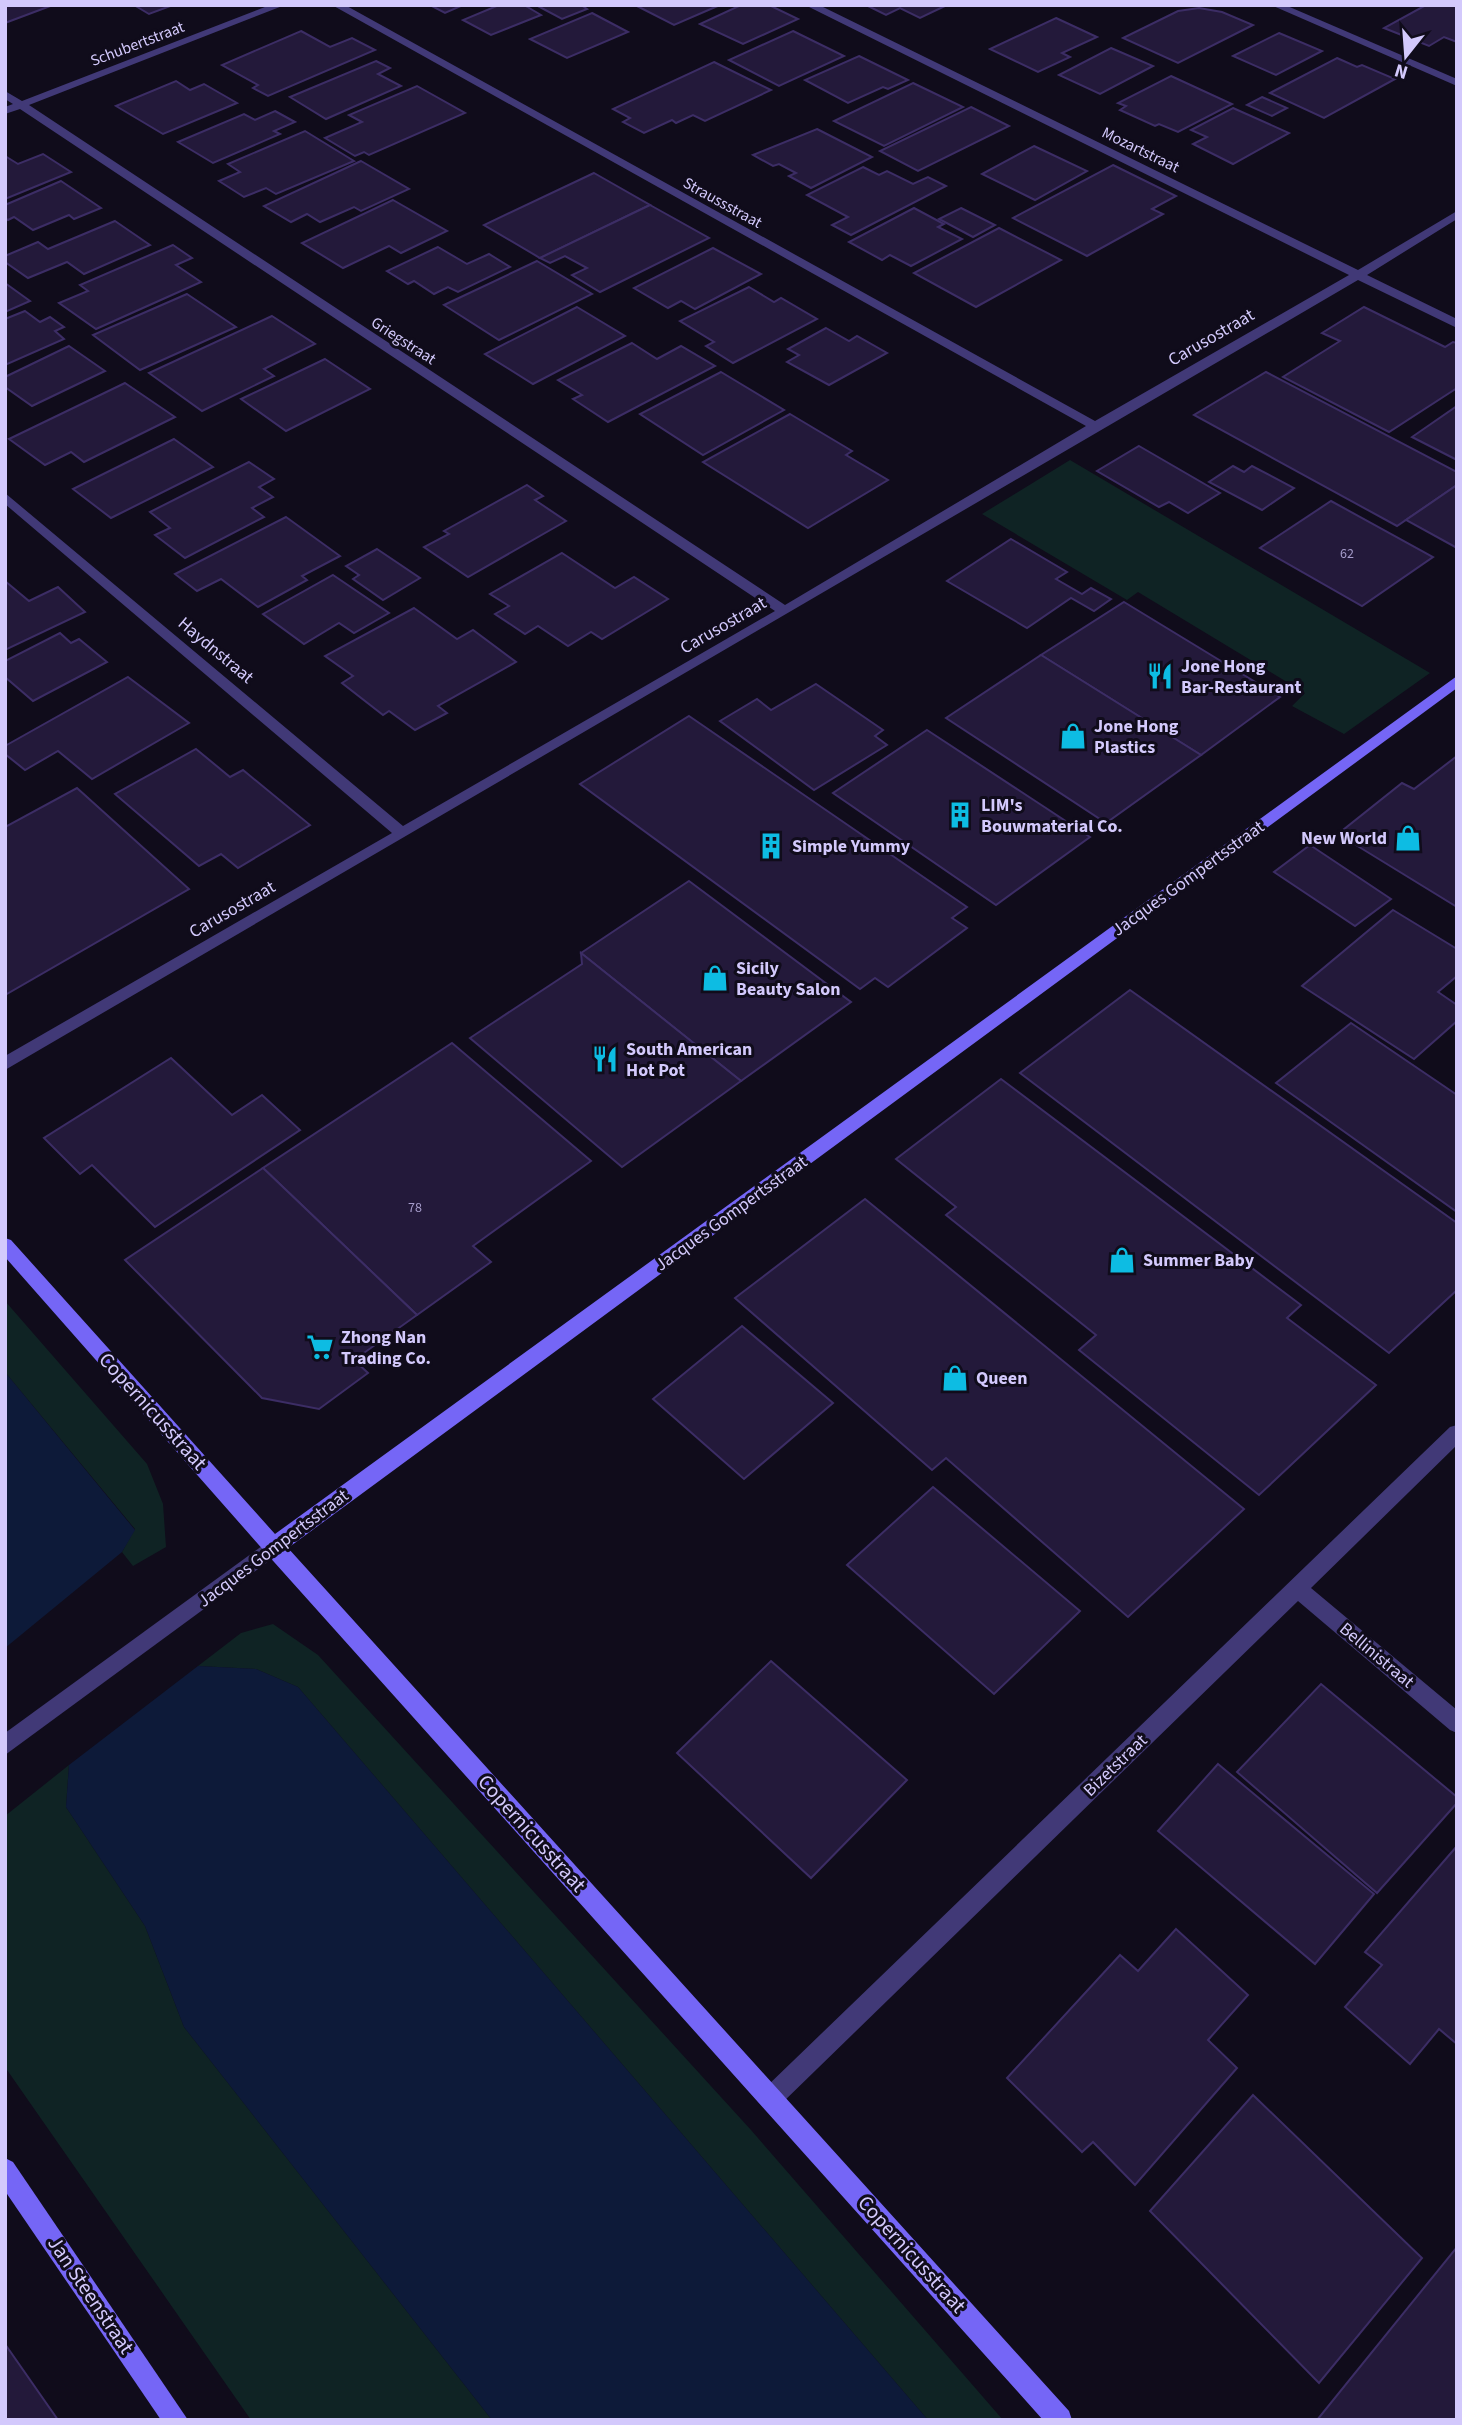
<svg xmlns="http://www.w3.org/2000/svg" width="1462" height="2425" viewBox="0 0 1462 2425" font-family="'Source Sans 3',sans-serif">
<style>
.green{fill:#0f2324}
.water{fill:#0d1a39}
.building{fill:#23193a;stroke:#3c2d65;stroke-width:2}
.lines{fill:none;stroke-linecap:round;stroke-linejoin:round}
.street{fill:#413977;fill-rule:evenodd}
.secondary{fill:#7566f6;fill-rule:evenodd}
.labels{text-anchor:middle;stroke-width:6;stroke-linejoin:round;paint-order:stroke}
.number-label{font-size:14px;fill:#a79dcc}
.far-street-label{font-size:16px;fill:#d3c9fc;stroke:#100c1b}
.street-label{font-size:18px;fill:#d3c9fc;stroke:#100c1b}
.poi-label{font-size:18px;font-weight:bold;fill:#d3c9fc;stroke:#100c1b;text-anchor:start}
.near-street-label{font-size:21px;fill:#d3c9fc;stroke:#100c1b}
</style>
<rect width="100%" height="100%" fill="#100c1b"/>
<g class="green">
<path d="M1070 460 1430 673 1344 734 1292 706 1305 693 1138 592 1127 600 982 514Z"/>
<path d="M5 1301 147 1464 163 1504 166 1547 133 1566 122 1552 135 1529 5 1372Z"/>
<path d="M273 1624 318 1655 751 2130 1003 2420H928L298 1687 256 1669 198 1666 241 1633Z"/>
<path d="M69 1765 66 1807 145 1926 184 2027 492 2420H251L5 2067V1816Z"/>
</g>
<g class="water">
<path d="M5 1372 135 1530 122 1552 5 1648Z"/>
<path d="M198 1666 256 1669 298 1687 928 2420H492L184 2027 145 1926 66 1807 69 1765Z"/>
</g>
<g class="building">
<path d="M5 5H53L5 23Z"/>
<path d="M134 5H173L149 14Z"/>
<path d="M430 5H463L445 13Z"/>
<path d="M499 5H524L541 15 491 35 463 20Z"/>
<path d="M536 5H581L587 9 562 19Z"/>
<path d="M635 5H720L674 25Z"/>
<path d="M741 5H769L798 19 743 44 700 24Z"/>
<path d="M866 5H947L920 18 900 8 886 15Z"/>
<path d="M1426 5H1457V42L1444 37 1429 46 1384 28Z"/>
<path d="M1199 8 1222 12 1253 25 1178 63 1123 38 1178 11Z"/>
<path d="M592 13 628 32 567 58 530 39Z"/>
<path d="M1056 18 1097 37 1062 53 1070 57 1038 72 990 49Z"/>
<path d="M301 31 330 47 352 38 375 50 268 96 253 88 258 85 222 65Z"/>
<path d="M793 31 844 56 779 86 729 60Z"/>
<path d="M1279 33 1322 51 1276 75 1233 56Z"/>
<path d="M1111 48 1153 66 1100 94 1059 75Z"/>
<path d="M859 56 908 80 888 89 883 87 848 103 805 80Z"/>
<path d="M1337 58 1357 67 1362 65 1395 79 1324 118 1270 93Z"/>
<path d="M376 61 390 68 378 74 401 86 326 119 290 97Z"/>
<path d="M714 62 771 90 705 121 693 115 676 123 672 120 644 133 623 122 630 118 613 109Z"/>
<path d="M1171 76 1232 104 1178 132 1159 124 1155 126 1120 110 1126 106 1118 103Z"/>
<path d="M176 81 190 90 204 84 237 103 163 134 116 106Z"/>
<path d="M913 83 963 107 884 146 834 121Z"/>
<path d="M417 86 465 113 369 155 364 152 355 156 325 138 362 122 349 115Z"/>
<path d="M1262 97 1287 108 1272 116 1247 105Z"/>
<path d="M971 107 1009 126 918 171 880 151Z"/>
<path d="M1233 108 1289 133 1233 164 1193 144 1207 137 1191 130Z"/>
<path d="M275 111 295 122 274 131 280 134 213 163 178 142 244 114 255 120Z"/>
<path d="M817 129 872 157 811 188 789 176 796 173 779 164 773 166 753 155Z"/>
<path d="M305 131 354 161 276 194 266 188 244 197 219 181 240 172 228 164Z"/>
<path d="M1034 146 1087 171 1035 200 982 174Z"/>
<path d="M43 154 71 172 5 199V156L18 164Z"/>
<path d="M361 161 409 189 361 211 354 207 320 222 307 214 291 222 264 206Z"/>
<path d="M1113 165 1176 196 1152 209 1163 214 1087 256 1013 218Z"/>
<path d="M863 167 879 175 887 171 913 184 928 177 946 186 851 235 832 225 848 217 807 195Z"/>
<path d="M594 173 650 205 540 258 484 225Z"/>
<path d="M61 181 101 208 74 219 69 215 33 230 14 217 8 220 5 218V205Z"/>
<path d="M393 200 447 231 401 253 389 246 343 268 302 243Z"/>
<path d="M650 205 709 238 600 292 572 275 587 268 565 256 550 263 540 258Z"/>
<path d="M914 208 944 224 938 227 962 239 911 266 890 255 882 260 849 242Z"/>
<path d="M961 208 995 225 973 237 939 219Z"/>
<path d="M115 221 150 245 84 274 67 262 28 278 5 262V256L38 242 48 249Z"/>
<path d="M999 228 1061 260 976 307 914 273Z"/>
<path d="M173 245 192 258 176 265 201 282 96 329 59 303 88 291 80 285Z"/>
<path d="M438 247 467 264 489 254 510 267 458 292 448 287 434 294 414 281 408 284 387 271Z"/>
<path d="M713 248 761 274 695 309 681 301 668 308 634 288Z"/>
<path d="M537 261 592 294 499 340 444 305Z"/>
<path d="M5 283 30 301 5 312Z"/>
<path d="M749 287 774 302 781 298 817 319 733 363 706 346 714 342 680 321Z"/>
<path d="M187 294 236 327 140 370 93 335Z"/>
<path d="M577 307 625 336 533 384 485 354Z"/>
<path d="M1364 307 1445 347 1453 342 1457 343V388L1389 432 1283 377 1340 341 1322 333Z"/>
<path d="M25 311 40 322 50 317 64 327 55 331 64 339 5 365V319Z"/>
<path d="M272 316 315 344 264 369 274 376 202 411 149 373Z"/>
<path d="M826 328 849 341 857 336 887 353 829 385 787 362 799 355 788 349Z"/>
<path d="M632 343 657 359 681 346 715 366 608 422 573 399 582 395 558 380Z"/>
<path d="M69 346 105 371 32 406 5 387V377Z"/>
<path d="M325 359 370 389 286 431 241 399Z"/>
<path d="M721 372 784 410 703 455 640 414Z"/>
<path d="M1266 372 1457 472V485L1397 526 1194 415Z"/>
<path d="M125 383 175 417 84 462 71 452 45 465 9 439Z"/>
<path d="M1457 406V460L1412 437Z"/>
<path d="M790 414 852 451 846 455 888 480 808 528 703 462Z"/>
<path d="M174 439 213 467 111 518 73 489Z"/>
<path d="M1139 446 1220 493 1188 513 1169 502 1159 507 1097 471Z"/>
<path d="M249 462 274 479 259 487 273 497 252 508 264 517 185 558 155 535 170 528 150 512Z"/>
<path d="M1233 466 1244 472 1252 466 1294 488 1262 510 1209 482Z"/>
<path d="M527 485 543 496 535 500 566 521 468 577 424 547 449 534 444 531Z"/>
<path d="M1457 485V548L1406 520Z"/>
<path d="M1331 501 1433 557 1362 606 1260 548Z"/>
<path d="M286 517 340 556 302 576 307 580 258 607 221 579 197 591 175 574Z"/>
<path d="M1011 539 1067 572 1056 579 1082 594 1091 588 1111 599 1094 611 1071 598 1027 628 947 581Z"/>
<path d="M377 549 420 578 383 600 353 579 359 575 346 566Z"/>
<path d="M562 553 615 588 634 577 668 599 602 639 591 632 568 646 538 626 525 634 495 614 509 606 490 594Z"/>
<path d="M333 575 389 613 354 633 339 623 304 644 263 614Z"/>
<path d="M5 581 29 601 58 587 85 612 5 650Z"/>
<path d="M1124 602 1280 697 1201 755 1041 655Z"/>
<path d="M414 608 457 639 473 630 516 662 438 706 447 713 415 730 389 711 383 715 342 683 353 676 325 656Z"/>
<path d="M60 633 71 643 79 639 107 662 33 701 5 677V661Z"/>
<path d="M1041 655 1201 755 1106 823 946 718Z"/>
<path d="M128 677 189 723 92 779 58 751 25 770 5 754V746Z"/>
<path d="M816 684 883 730 875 736 887 745 814 790 720 721 757 699 771 710Z"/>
<path d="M689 716 967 907 952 918 967 928 888 987 875 978 860 989 580 784Z"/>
<path d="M927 730 1090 837 996 905 833 793Z"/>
<path d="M196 749 230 777 243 770 310 825 238 868 221 854 199 866 115 794Z"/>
<path d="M1457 756V907L1338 834 1402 783 1414 789Z"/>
<path d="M77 788 189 889 5 995V827Z"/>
<path d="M1310 845 1391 899 1355 926 1274 872Z"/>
<path d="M689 881 851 1002 741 1081 581 953Z"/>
<path d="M1393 910 1457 949V976L1438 992 1457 1005V1021L1414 1059 1302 986Z"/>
<path d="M581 953 741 1081 622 1167 470 1038 582 964Z"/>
<path d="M1130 990 1457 1223V1290L1389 1353 1020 1073Z"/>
<path d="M1351 1023 1457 1095V1212L1276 1083Z"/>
<path d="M452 1043 591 1161 473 1246 491 1262 417 1315 263 1168Z"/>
<path d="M171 1058 232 1115 262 1095 300 1130 155 1227 92 1165 80 1174 44 1138Z"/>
<path d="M1001 1079 1301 1305 1287 1318 1376 1385 1259 1495 1079 1350 1096 1335 946 1215 956 1207 896 1159Z"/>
<path d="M263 1168 417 1315 354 1360 368 1373 319 1409 262 1398 125 1260Z"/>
<path d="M865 1199 1244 1509 1128 1617 946 1458 932 1470 735 1298Z"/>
<path d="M742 1326 833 1403 744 1479 653 1399Z"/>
<path d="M933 1487 1080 1611 994 1694 847 1565Z"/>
<path d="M771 1661 907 1780 811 1878 677 1753Z"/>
<path d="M1321 1684 1457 1797V1803L1377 1893 1237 1772Z"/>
<path d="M1218 1764 1374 1894 1315 1964 1158 1831Z"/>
<path d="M1457 1846V2044L1439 2029 1410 2064 1345 2007 1382 1965 1365 1952Z"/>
<path d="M1176 1929 1248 1995 1208 2040 1237 2068 1135 2185 1093 2142 1082 2152 1007 2078 1120 1955 1138 1971Z"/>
<path d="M1253 2095 1422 2258 1319 2383 1150 2211Z"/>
<path d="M1457 2247V2420H1317Z"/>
<path d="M5 2344 58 2420H5Z"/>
</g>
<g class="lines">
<g class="street">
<path d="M270 5H285L29 105 785 605 1086 426 332 5H345L1095 421 1349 275 805 5H819L1358 270 1457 211V219L1367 275 1457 319V328L1358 280 5 1070V1056L392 833 5 504V493L403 826 775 611 20 109 5 114V107L13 104 5 99V91L22 101Z"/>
<path d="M1271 5H1285L1457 79V86Z"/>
<path d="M1457 1425V1445L1311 1588 1457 1710V1733L1450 1730 1298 1601 780 2105 772 2108 764 2105 761 2097 764 2089 1450 1427Z"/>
<path d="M273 1538 280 1541 283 1547 280 1553 5 1755V1733Z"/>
</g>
<g class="secondary">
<path d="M1457 676V688L288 1548 1069 2411 1072 2420H1043L266 1553 5 1257V1238L11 1240 275 1534Z"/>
<path d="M5 2158 13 2162 188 2420H161L5 2191Z"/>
</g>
</g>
<defs>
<g id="restaurant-bare" transform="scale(2.1)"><path d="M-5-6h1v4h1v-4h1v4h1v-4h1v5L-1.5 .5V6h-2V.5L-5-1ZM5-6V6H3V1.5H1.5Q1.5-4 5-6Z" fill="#0dbce3" stroke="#100c1b" stroke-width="2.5" paint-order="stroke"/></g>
<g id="shop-bare" transform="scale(2.1)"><path d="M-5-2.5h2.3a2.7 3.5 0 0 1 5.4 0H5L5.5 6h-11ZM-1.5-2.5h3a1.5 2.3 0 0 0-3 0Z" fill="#0dbce3" stroke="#100c1b" stroke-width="2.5" paint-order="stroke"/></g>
<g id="building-bare" transform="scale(2.1)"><path d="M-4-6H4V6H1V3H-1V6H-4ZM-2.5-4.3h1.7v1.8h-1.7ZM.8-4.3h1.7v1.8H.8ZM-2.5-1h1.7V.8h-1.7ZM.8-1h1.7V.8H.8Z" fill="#0dbce3" stroke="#100c1b" stroke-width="2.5" paint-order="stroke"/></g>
<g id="supermarket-bare" transform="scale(2.1)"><path d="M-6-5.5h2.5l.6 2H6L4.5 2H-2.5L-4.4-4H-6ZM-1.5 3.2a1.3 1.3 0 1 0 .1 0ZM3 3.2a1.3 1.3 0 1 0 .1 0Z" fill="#0dbce3" stroke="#100c1b" stroke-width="2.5" paint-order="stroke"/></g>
</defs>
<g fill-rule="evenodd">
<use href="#restaurant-bare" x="1160" y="676"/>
<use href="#shop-bare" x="1073" y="736"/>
<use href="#building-bare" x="960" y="815"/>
<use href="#shop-bare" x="1408" y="838"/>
<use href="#building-bare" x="771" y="846"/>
<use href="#shop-bare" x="715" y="978"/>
<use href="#restaurant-bare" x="605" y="1059"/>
<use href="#shop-bare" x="1122" y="1260"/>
<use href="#supermarket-bare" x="320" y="1347"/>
<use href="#shop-bare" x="955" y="1378"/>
</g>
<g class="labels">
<g class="number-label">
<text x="1347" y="558">62</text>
<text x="415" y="1212">78</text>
</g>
<g class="far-street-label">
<text transform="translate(137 43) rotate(-21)" y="6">Schubertstraat</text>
<text transform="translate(1141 149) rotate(26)" y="6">Mozartstraat</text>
<text transform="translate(723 202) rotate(29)" y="6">Straussstraat</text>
<text transform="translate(404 340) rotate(33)" y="6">Griegstraat</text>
</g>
<g class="street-label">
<text transform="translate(1211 337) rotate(-30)" y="6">Carusostraat</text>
<text transform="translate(723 625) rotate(-30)" y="6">Carusostraat</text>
<text transform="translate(216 650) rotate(40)" y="6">Haydnstraat</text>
<text transform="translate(1188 878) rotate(-36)" y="6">Jacques Gompertsstraat</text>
<text transform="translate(232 909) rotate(-30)" y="6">Carusostraat</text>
<text transform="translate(731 1213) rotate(-36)" y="6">Jacques Gompertsstraat</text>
<text transform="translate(273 1548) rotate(-37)" y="6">Jacques Gompertsstraat</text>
<text transform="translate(1377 1655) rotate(40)" y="6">Bellinistraat</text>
<text transform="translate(1115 1765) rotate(-44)" y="6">Bizetstraat</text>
</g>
<g class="poi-label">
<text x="1181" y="672">Jone Hong<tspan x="1181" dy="21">Bar-Restaurant</tspan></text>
<text x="1094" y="732">Jone Hong<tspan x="1094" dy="21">Plastics</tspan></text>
<text x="981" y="811">LIM's<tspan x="981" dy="21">Bouwmaterial Co.</tspan></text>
<text x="1387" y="844" text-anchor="end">New World</text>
<text x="792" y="852">Simple Yummy</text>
<text x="736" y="974">Sicily<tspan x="736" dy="21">Beauty Salon</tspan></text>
<text x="626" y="1055">South American<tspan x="626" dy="21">Hot Pot</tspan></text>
<text x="1143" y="1266">Summer Baby</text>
<text x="341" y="1343">Zhong Nan<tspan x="341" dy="21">Trading Co.</tspan></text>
<text x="976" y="1384">Queen</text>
</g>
<g class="near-street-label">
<text transform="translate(153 1411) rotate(48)" y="7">Copernicusstraat</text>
<text transform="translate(532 1833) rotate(48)" y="7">Copernicusstraat</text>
<text transform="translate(912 2254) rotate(48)" y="7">Copernicusstraat</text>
<text transform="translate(91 2295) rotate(56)" y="7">Jan Steenstraat</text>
</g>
</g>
<rect width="1462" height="2425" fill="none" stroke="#d3c9fc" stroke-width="14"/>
<g transform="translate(1406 56) rotate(197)" stroke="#100c1b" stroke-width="5" paint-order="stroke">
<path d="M0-5L12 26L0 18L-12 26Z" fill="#d3c9fc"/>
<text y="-10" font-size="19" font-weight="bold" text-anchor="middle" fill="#d3c9fc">N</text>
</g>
</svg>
